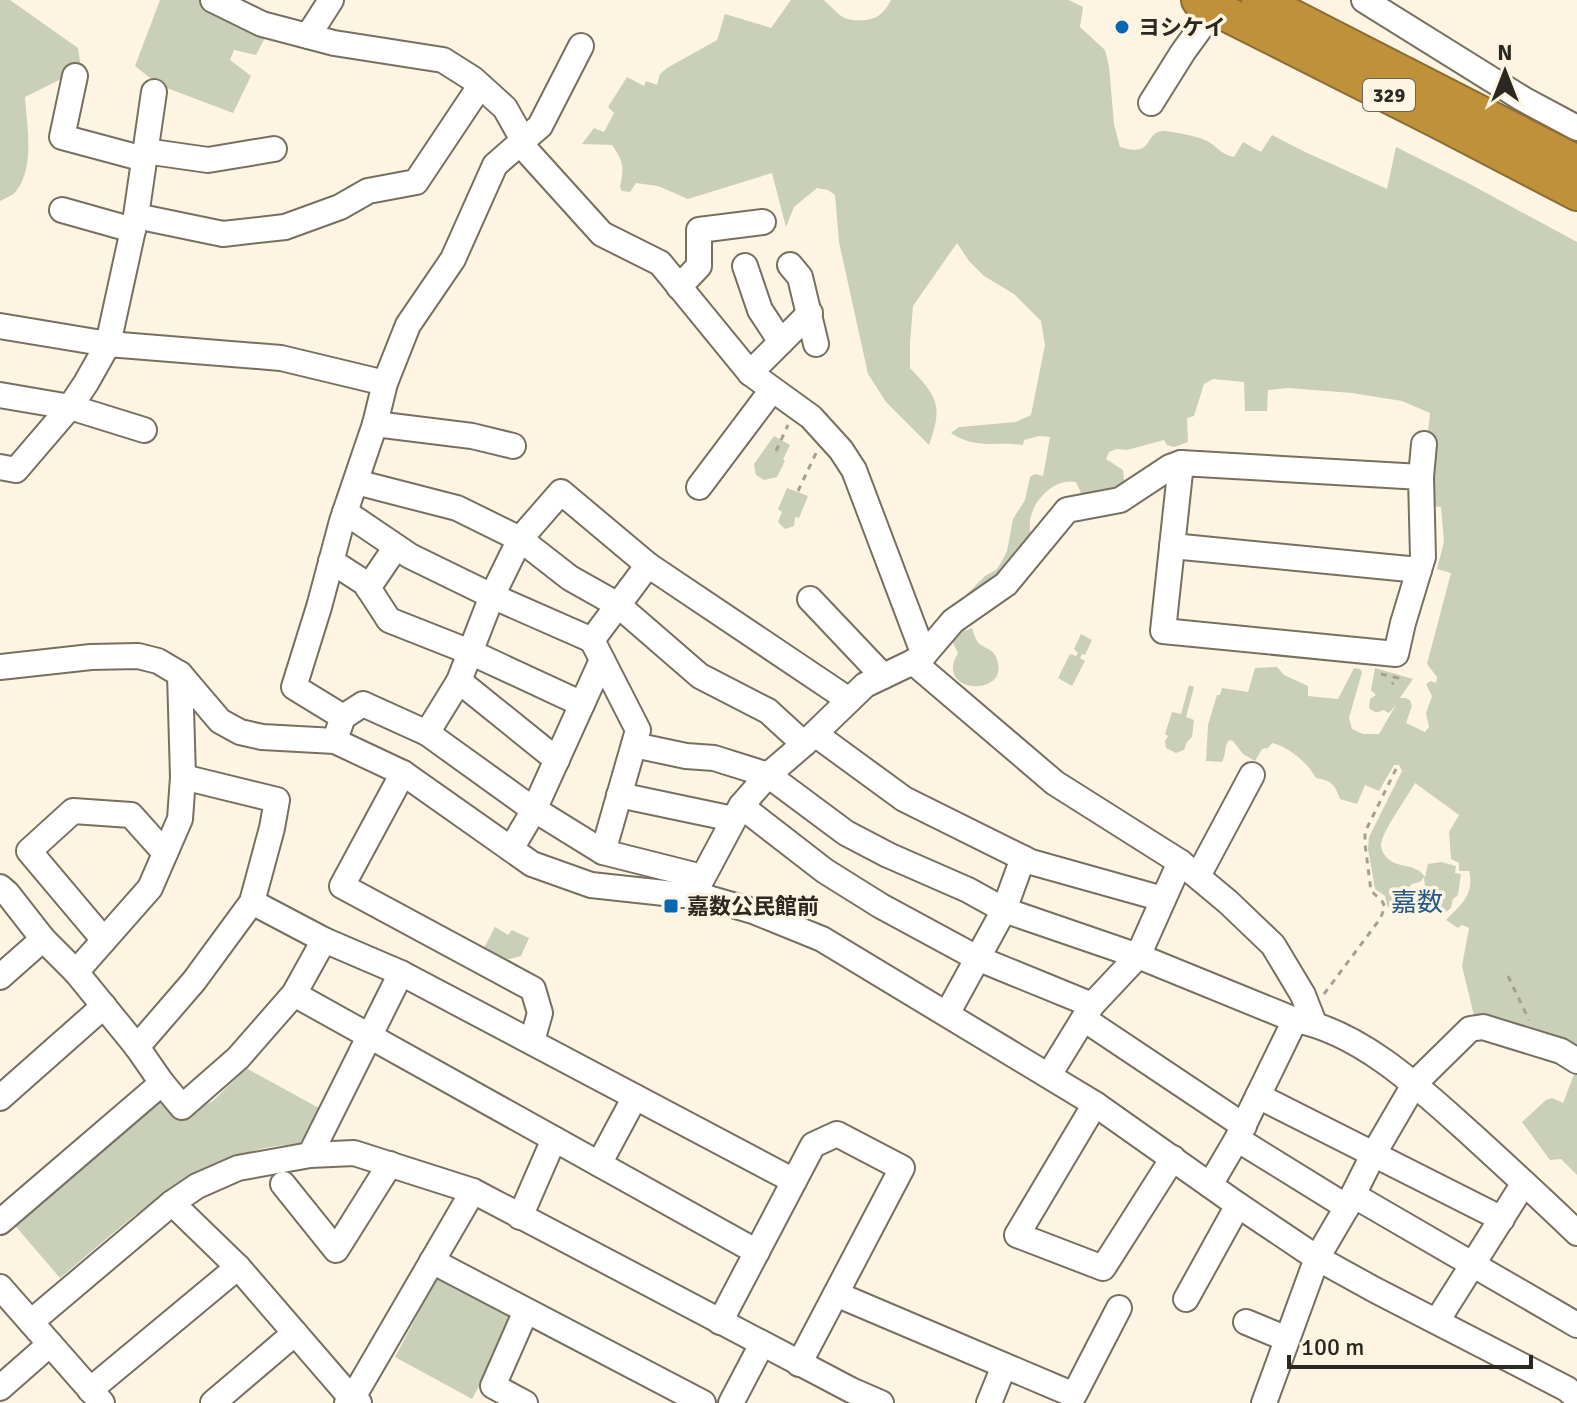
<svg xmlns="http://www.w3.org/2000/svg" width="1577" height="1403" viewBox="0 0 1577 1403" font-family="Signika,'Noto Sans JP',sans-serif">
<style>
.green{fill:#cacfb7}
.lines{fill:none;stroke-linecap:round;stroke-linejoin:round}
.minor-casing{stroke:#777060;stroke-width:28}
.highway-casing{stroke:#8c6c32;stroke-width:38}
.path{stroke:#a6a092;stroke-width:3;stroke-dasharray:6 6;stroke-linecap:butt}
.minor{stroke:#fff;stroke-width:24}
.highway{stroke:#c0913b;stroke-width:34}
.poi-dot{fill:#0866b3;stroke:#fdf5e2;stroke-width:3}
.labels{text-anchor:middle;stroke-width:7;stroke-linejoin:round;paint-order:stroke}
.shield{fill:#fdf5e2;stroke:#6a665b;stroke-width:2}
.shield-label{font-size:20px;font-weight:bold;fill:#2b2821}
.poi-label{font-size:22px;font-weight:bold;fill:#2b2821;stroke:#fdf5e2;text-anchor:start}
.quarter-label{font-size:26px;fill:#25588b;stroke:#fdf5e2}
</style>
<rect width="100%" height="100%" fill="#fdf5e2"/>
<g class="green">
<path d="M0 0H10L78 48 81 69 25 97C27 125 35 169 16 191 13 196 5 198 0 201Z"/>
<path d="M160 0H199L268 32 256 55 234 50 230 60 251 76 233 113 159 85 135 66Z"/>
<path d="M791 0H824C840 15 842 22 865 20 879 19 885 11 891 0H1069L1083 7 1080 27 1105 50 1109 66 1114 124 1120 147C1156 158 1142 133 1163 131 1171 131 1201 137 1207 141 1218 147 1220 154 1234 157L1243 142 1261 152 1272 135 1303 151 1387 189 1396 147 1466 182 1577 242V1175L1561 1159 1550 1160 1522 1122 1546 1100 1552 1098 1563 1103 1576 1069 1475 1020 1462 966 1469 928 1462 925 1458 928 1446 920C1461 905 1475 894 1469 871H1459V863L1451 859 1449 832 1459 815 1415 783C1408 796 1381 833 1381 845 1381 851 1386 858 1391 861 1403 868 1416 864 1425 877L1428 864 1441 862 1456 866 1455 873 1461 874 1458 895 1453 899 1451 908 1446 912 1440 913 1431 910 1426 899 1424 877 1420 882 1412 884 1388 908 1385 896 1375 889 1368 849 1369 837 1402 771 1399 765H1394L1379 791 1365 785 1357 804 1340 799C1335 785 1331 780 1316 778 1308 763 1289 747 1272 743L1268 748 1262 749 1255 761 1243 754 1233 741 1229 740C1224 746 1226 755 1222 762L1206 761 1208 725 1217 695H1220L1222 688 1248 692 1255 668 1277 667 1284 675 1308 686V696L1338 699 1354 668 1360 669 1362 672 1349 718 1352 729 1363 734H1379L1396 705 1389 713 1383 710C1378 713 1374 713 1369 708L1370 699 1376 695 1371 690 1375 668 1413 679 1400 698H1405L1410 700 1412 706 1406 723 1425 732 1429 727 1426 713 1432 696 1426 684 1431 681 1436 683 1437 677 1427 664 1451 573 1437 569 1444 542 1441 507 1429 506 1428 432 1430 413 1402 401 1352 393 1288 388 1268 390 1267 411H1245L1244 382 1213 379 1204 384 1194 416 1187 418 1188 442 1174 447 1167 445 1164 440 1127 450 1116 449 1109 452 1106 459 1123 470 1125 490 1085 502 1076 482C1056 478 1036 497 1031 516 1028 525 1032 538 1028 546 1026 551 1021 558 1017 562 1004 575 973 593 956 605L985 576 996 570 1001 563 1007 551 1013 519 1025 500 1030 477 1035 474 1043 476 1050 437 1039 436 1024 440 1023 445C995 441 977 450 951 433L959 427 1016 422 1031 415 1045 345 1041 321 1014 294 984 276 969 261 957 243 913 306 910 342V368C938 397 943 406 929 445L886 402 868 374 839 242 835 195 828 190 817 188 794 207 786 227 772 173 688 199 658 186 636 183 630 192 622 191 620 187C624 167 624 162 612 145L582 144 594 128 604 132 614 113 608 107 627 77 644 86 646 81 657 85 660 74 667 68 717 40 725 14 771 28Z"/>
<path d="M774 436 790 445 783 459 785 461 777 477 764 480 756 475 754 464Z"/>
<path d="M787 488 808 496 799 518 795 517 794 526 785 529 778 522 782 512 778 509Z"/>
<path d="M960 622 965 631 972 628C974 634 976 642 981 645 987 649 992 649 996 657 1014 698 932 695 958 653L951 639 958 636Z"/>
<path d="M1081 634 1092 640 1085 655 1082 654 1080 658 1085 661 1072 686 1058 678 1070 654 1076 656 1078 653 1074 649Z"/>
<path d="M1189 685 1194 687 1186 717 1194 720 1192 737 1187 742 1184 750 1176 753 1166 748 1165 741 1168 736 1165 734 1172 712 1181 714Z"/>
<path d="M495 927 508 935 512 930 529 938 521 956 506 960 484 948Z"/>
<path d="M246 1068 319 1108 300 1144C202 1147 131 1219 60 1278L12 1222 161 1098 178 1117 213 1101Z"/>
<path d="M440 1272 518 1315 472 1399 395 1357Z"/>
</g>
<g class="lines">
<g class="minor-casing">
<g id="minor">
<path d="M213 0 262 24 334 43 443 60 473 79 505 108 523 140 526 150 602 234 660 263 750 373 811 417 841 450 854 470 924 655"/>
<path d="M1364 0 1523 99 1577 128"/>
<path d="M308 36 331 0"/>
<path d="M75 76 62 137 144 159"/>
<path d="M1151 103 1183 52 1215 8"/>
<path d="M145 151 208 160 274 149"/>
<path d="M62 210 133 230"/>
<path d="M136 216 223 234 285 227 340 207 368 191 416 182 480 86"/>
<path d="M790 265 800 277 816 344"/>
<path d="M745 266 760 310 781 342"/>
<path d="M679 287 699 266V230L763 222"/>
<path d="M0 326 108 344 136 216 154 92"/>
<path d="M750 373 810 313"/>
<path d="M0 395 70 407 144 430"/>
<path d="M375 424 472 436 513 446"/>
<path d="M1181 463 1421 477 1423 557 1403 623 1396 654 1163 631Z"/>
<path d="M0 467 16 470 70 407 86 383 108 344 281 358 385 383"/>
<path d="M1421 477 1424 444"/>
<path d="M356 482 457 508 520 539 570 578 618 605 700 676 768 711 804 744"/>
<path d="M699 487 772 390"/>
<path d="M345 512 410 556 492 596 592 640"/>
<path d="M1172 546 1419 570"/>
<path d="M331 561 365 583 389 620 470 652 582 704"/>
<path d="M648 565 592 640 638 730 603 852 702 877"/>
<path d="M368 588 396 547"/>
<path d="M810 599 883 676"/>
<path d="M913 662 1055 783 1180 862 1228 902 1273 945 1303 995 1314 1023"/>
<path d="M0 667 91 657 138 656 158 661 180 674 220 721 240 732 262 737 335 741 403 773 532 864 591 885 683 895 694 894 753 911 822 939 1095 1104 1238 1205 1317 1258 1375 1290 1567 1389 1577 1398"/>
<path d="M459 681 557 760"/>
<path d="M343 717 294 687 319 607 342 521 375 424 385 383 408 325 453 259 495 165 540 126 581 46"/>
<path d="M338 731 343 717 363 704 427 733 459 681 492 596 520 539 561 492 648 565 849 700"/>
<path d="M427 733 527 805 603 852"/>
<path d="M815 734 904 799 1031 862 1163 899"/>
<path d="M634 745 686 756 714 758 768 775 846 833 888 855 968 890 1004 910 1138 956 1295 1020C1362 1032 1424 1092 1473 1136 1508 1168 1543 1200 1577 1233"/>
<path d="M403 773 342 886 533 989 540 1013 532 1041"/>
<path d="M619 795 733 819"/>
<path d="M741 806 825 871 881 906 977 958 1092 1005"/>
<path d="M511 849 534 810 602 660"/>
<path d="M1198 876 1252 775"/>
<path d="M0 887 7 893 43 939 76 972 137 1047 162 1083 0 1222"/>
<path d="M694 894 741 806 768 775 804 744 865 685 913 662 924 655 953 621 1006 584 1067 510 1120 500 1170 467 1181 463"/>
<path d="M252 902 324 940 401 973 794 1181"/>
<path d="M104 940 29 851 73 811 131 815 165 853"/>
<path d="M76 972 150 888 180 819 183 777 180 674"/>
<path d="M0 977 43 939"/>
<path d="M294 994 757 1252"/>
<path d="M947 1014 1004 910 1023 858"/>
<path d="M1084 1019 1244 1126"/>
<path d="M137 1047 194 981 252 902 272 828 277 800 183 777"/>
<path d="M1049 1075 1092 1005 1138 956 1180 862"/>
<path d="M162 1083 182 1107 238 1058 294 994 324 940"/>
<path d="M1258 1096 1502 1219"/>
<path d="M0 1098 104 1006"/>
<path d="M1095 1104 1017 1235 1103 1268 1173 1158"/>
<path d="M1237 1139 1347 1207"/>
<path d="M310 1155 401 973"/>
<path d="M599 1164 635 1097"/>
<path d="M283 1184 336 1250 390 1164"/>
<path d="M1210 1185 1237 1139 1295 1020"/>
<path d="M1353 1195 1577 1325"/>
<path d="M172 1203 238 1267 352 1399 359 1403"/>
<path d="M520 1217 554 1139"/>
<path d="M432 1261 703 1403"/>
<path d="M0 1287 102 1403"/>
<path d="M836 1294 1074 1395 1119 1308"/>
<path d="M1186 1299 1238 1205"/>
<path d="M1437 1321 1524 1183"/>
<path d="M31 1322 172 1203 197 1186 238 1168 310 1155 354 1153 473 1191 851 1390 881 1403"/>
<path d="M720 1322 813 1145 837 1134 902 1168 799 1364"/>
<path d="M1246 1322 1287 1339"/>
<path d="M0 1388 50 1344"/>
<path d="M90 1390 238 1267"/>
<path d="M213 1403 295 1333"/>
<path d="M347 1403 352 1399 473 1191"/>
<path d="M525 1403 493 1386 526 1311"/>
<path d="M731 1403 762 1344"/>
<path d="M989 1403 1004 1366"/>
<path d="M1264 1403 1317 1258 1347 1207 1373 1155 1415 1083 1470 1029 1483 1027 1561 1051 1577 1061"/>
</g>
</g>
<g class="highway-casing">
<g id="highway">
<path d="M1199 0 1441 122 1577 193"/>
<path d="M1259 0 1577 163"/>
</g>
</g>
<g class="path">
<path d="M776 451 788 425"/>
<path d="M798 491 817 451"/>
<path d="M1381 674 1398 678 1392 684"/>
<path d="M1508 976 1529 1020"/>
<path d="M1324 994 1380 919 1385 907 1382 901 1371 891 1365 844V832L1396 769"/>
</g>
<use href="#minor" class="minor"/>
<use href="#highway" class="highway"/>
</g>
<g class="poi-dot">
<circle cx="1122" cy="27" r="8"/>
<rect x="663" y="898" width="16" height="16" rx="4"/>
</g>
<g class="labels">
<rect class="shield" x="1363" y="79" width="52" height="32" rx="6"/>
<g class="shield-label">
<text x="1389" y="102">329</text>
</g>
<g class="poi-label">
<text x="1138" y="35">ヨシケイ</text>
<text x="687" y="914">嘉数公民館前</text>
</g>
<g class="quarter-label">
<text x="1417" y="911">嘉数</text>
</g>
</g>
<g transform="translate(1505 72)" stroke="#fdf5e2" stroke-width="6" paint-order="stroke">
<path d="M0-6L14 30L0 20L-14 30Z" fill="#2b2821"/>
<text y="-12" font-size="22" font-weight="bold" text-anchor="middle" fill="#2b2821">N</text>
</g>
<path d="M1289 1355v12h242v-12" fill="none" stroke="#2b2821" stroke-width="4"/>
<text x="1301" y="1355" font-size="24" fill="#2b2821" stroke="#fdf5e2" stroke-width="6" paint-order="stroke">100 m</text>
</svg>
